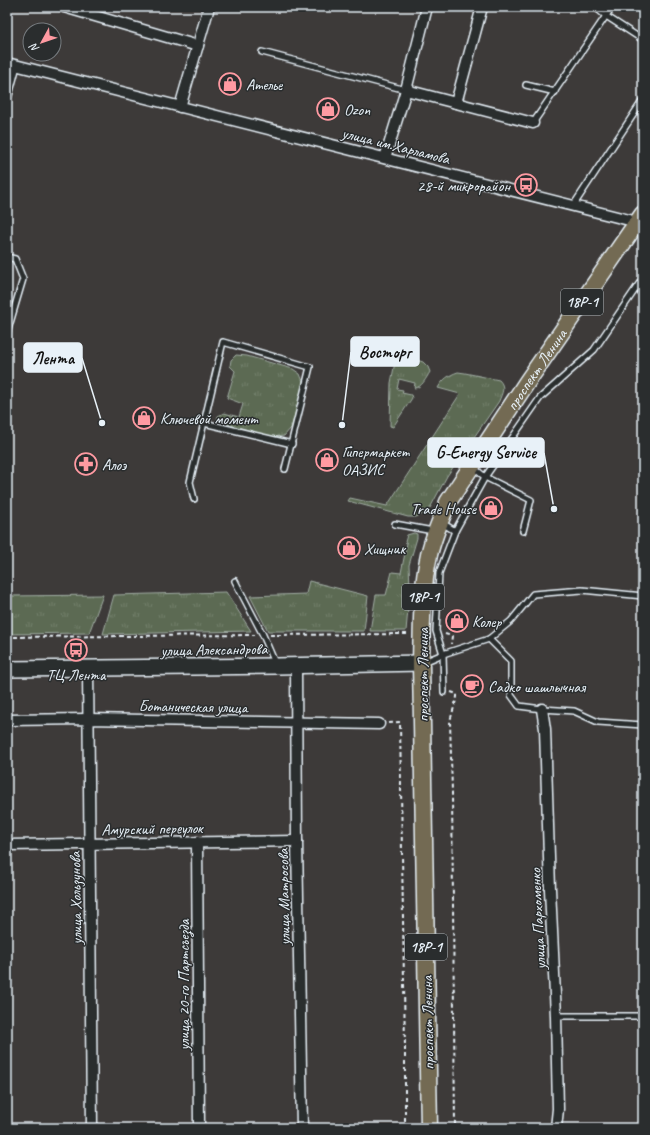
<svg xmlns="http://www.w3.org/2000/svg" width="650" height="1135" viewBox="0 0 650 1135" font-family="Caveat,sans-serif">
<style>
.grass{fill:url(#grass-tufts);stroke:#a2aea5}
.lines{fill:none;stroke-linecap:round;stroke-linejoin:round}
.lane-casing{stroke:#e8f1f8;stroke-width:8}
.street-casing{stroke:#e8f1f8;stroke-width:13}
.secondary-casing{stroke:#e8f1f8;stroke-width:18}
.primary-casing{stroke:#e8f1f8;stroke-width:19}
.path{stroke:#e8f1f8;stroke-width:2;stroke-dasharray:4 3;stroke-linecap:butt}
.lane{stroke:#2a2d2e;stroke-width:5}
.street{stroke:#2a2d2e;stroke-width:10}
.secondary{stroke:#2a2d2e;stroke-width:15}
.primary{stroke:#736b52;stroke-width:16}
.labels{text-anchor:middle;stroke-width:3;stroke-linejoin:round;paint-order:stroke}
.shield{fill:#2a2d2e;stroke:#afb6bb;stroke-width:1}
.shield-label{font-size:15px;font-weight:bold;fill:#e8f1f8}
.poi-label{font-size:16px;fill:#e8f1f8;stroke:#2a2d2e;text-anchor:start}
.street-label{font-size:16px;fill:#e8f1f8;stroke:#2a2d2e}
.leader{fill:none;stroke:#e8f1f8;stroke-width:1.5}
.callout-dot{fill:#e8f1f8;stroke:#2a2d2e;stroke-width:1.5}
.callout{fill:#e8f1f8;stroke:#e8f1f8;stroke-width:1.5}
.callout-label{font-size:17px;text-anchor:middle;font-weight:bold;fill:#111}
</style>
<defs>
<pattern id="grass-tufts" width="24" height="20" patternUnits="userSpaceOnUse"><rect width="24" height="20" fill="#5b6a52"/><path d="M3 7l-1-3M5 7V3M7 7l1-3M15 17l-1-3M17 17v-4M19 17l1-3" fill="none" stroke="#73806c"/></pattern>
</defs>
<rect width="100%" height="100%" fill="#3d3a39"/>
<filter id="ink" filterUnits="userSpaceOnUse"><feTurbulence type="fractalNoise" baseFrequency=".025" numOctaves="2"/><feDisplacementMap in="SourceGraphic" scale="8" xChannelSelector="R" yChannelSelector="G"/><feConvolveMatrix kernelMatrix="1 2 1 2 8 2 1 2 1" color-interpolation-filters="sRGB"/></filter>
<g filter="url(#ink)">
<g class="grass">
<path d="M392 352 423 362 428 367 430 372C426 378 422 388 414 388L415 383 399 379 397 389 403 390 402 393 411 395 412 398 393 427 390 426 391 383 395 362 388 360Z"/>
<path d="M236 355 247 356 293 369 300 374 304 384 291 428 284 436 273 437 217 421 218 416 224 413 239 417 243 404 227 398 235 371 230 366 231 360Z"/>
<path d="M458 372 465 373 499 380C506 387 502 393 499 401L447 476 430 508 423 514 416 517H408L348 501 350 498 387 506 460 394 438 388C443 379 449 375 458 372Z"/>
<path d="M414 533 417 534V538L409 565 410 587 406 631H370L376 595H386L392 572 401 573 407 543 405 542 407 535Z"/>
<path d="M309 581 368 596 364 631H268L250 596 306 594Z"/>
<path d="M226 592 251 631 103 634 114 595Z"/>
<path d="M103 595 89 633 7 634V596Z"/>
</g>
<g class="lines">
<g class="lane-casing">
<g id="lane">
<path d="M595 7 606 16 643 40"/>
<path d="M262 52 406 90"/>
<path d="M526 85 555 92"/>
<path d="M7 103 17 66"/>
<path d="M533 123 612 7"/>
<path d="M573 206 643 100"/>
<path d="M7 257 15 259 23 279 7 333"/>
<path d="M204 423 292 444"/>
<path d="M474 468 485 477 531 500 523 531"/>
<path d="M194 499 190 482 223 342 310 367 285 469"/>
<path d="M442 523 455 531"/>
<path d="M395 524 433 531"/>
<path d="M235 581 263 635 275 663"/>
<path d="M489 639 511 661V695L519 706 542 709 574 711 598 722 643 725"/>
<path d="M424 662 443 654 489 639 511 621 533 594 582 590 643 596"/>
<path d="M444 692 443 654 436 631 439 573 455 531 485 477 540 398 594 350 643 278"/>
<path d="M556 1016H643"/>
</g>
</g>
<g class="street-casing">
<g id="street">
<path d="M64 7 198 46"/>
<path d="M7 63 637 222"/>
<path d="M406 90 456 103 482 7"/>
<path d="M456 103 533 123"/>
<path d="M180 107 209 7"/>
<path d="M385 158 406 90 427 7"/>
<path d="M296 666 297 841 302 1128"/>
<path d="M88 668 92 1128"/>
<path d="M542 709 545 729 550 889 556 1016 558 1109 556 1128"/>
<path d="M7 720 88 719 379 724"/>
<path d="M197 842 199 1128"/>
<path d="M7 845 297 841"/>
</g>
</g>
<g class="secondary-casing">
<path id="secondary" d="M7 669 277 666 421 663"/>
</g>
<g class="primary-casing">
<g id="primary">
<path id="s1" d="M429 1128 421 663C422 627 421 590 429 555 433 537 441 519 448 502L527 382 643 214"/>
</g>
</g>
<g class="path">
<path d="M445 634 452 636 451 644"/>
<path d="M270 635 409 634"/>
<path d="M7 637 255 635"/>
<path d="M451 692 457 694V697L450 721 452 792 455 1128"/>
<path d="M389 723 400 722 405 1049V1128"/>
</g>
<use href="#lane" class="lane"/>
<use href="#street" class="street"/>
<use href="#secondary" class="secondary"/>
<use href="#primary" class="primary"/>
</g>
</g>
<defs>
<g id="shop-ring" transform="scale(1.15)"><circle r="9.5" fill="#2a2d2e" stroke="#ff9aa2" stroke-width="1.5"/><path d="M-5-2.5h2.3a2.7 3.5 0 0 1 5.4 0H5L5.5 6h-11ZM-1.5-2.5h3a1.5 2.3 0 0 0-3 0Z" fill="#ff9aa2"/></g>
<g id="bus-ring" transform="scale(1.15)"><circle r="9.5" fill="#2a2d2e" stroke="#ff9aa2" stroke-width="1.5"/><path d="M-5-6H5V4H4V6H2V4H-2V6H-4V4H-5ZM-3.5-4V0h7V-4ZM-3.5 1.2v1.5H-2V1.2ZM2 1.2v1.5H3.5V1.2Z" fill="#ff9aa2"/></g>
<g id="pharmacy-ring" transform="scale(1.15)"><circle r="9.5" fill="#2a2d2e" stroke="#ff9aa2" stroke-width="1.5"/><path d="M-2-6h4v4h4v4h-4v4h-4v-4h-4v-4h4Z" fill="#ff9aa2"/></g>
<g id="cafe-ring" transform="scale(1.15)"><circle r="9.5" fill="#2a2d2e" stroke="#ff9aa2" stroke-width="1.5"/><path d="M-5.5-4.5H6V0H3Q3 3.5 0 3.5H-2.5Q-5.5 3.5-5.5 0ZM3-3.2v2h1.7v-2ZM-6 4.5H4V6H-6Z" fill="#ff9aa2"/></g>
</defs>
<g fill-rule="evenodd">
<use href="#shop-ring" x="230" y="84"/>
<use href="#shop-ring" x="328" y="109"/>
<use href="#bus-ring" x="526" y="185"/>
<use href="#shop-ring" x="144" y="418"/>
<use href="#shop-ring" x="327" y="460"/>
<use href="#pharmacy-ring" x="86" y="464"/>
<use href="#shop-ring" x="491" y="508"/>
<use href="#shop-ring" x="349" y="548"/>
<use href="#shop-ring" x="457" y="621"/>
<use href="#bus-ring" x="76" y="650"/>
<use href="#cafe-ring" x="472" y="686"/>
</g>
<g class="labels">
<g class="shield">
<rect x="561" y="289" width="42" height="26" rx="3"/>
<rect x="402" y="584" width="42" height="26" rx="3"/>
<rect x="405" y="934" width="42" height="26" rx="3"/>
</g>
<g class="shield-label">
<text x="582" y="307">18Р-1</text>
<text x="423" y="602">18Р-1</text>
<text x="426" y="952">18Р-1</text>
</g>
<g class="poi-label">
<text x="246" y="90">Ателье</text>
<text x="344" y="115">Ozon</text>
<text x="510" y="191" text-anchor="end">28-й микрорайон</text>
<text x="160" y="424">Ключевой момент</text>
<text x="342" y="457">Гипермаркет<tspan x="342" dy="18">ОАЗИС</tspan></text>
<text x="102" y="470">Алоэ</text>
<text x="476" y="514" text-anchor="end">Trade House</text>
<text x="364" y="554">Хищник</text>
<text x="472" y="627">Колер</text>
<text x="76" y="680" text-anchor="middle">ТЦ Лента</text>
<text x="488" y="692">Садко шашлычная</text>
</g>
<g class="street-label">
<text transform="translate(396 145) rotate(14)" y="6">улица им.Харламова</text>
<text dy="6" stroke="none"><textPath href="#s1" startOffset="789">проспект Ленина</textPath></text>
<text transform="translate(214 649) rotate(-1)" y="6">улица Александрова</text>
<text transform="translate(422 675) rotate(-90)" y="6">проспект Ленина</text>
<text transform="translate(193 706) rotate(1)" y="6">Ботаническая улица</text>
<text transform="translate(152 828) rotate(-1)" y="6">Амурский переулок</text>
<text transform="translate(283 897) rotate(-91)" y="6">улица Матросова</text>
<text transform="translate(75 898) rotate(-91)" y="6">улица Хользунова</text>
<text transform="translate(537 919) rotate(-93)" y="6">улица Пархоменко</text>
<text transform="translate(183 985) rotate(-90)" y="6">улица 20-го Партсъезда</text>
<text transform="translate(427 1023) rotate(-91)" y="6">проспект Ленина</text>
</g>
</g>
<path class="leader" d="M342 425L351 352M102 423L82 358M554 509L544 453"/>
<g class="callout-dot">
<circle cx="342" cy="425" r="4"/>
<circle cx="102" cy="423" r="4"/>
<circle cx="554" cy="509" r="4"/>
</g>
<g class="callout">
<rect x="351" y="337" width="68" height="29" rx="4"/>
<rect x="24" y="343" width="58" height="29" rx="4"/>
<rect x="428" y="438" width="116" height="29" rx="4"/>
</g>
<g class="callout-label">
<text x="385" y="358">Восторг</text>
<text x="53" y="364">Лента</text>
<text x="486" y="458">G-Energy Service</text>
</g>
<rect width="650" height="1135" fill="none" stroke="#2a2d2e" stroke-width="24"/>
<rect x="12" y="12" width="626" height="1111" fill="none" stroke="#e8f1f8" stroke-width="1.5" filter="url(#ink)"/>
<g transform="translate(42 42) rotate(230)"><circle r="19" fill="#2a2d2e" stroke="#767b7f"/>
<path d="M0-3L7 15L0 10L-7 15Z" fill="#ff9aa2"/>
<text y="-6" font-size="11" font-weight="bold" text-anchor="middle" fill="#e8f1f8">N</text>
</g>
</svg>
